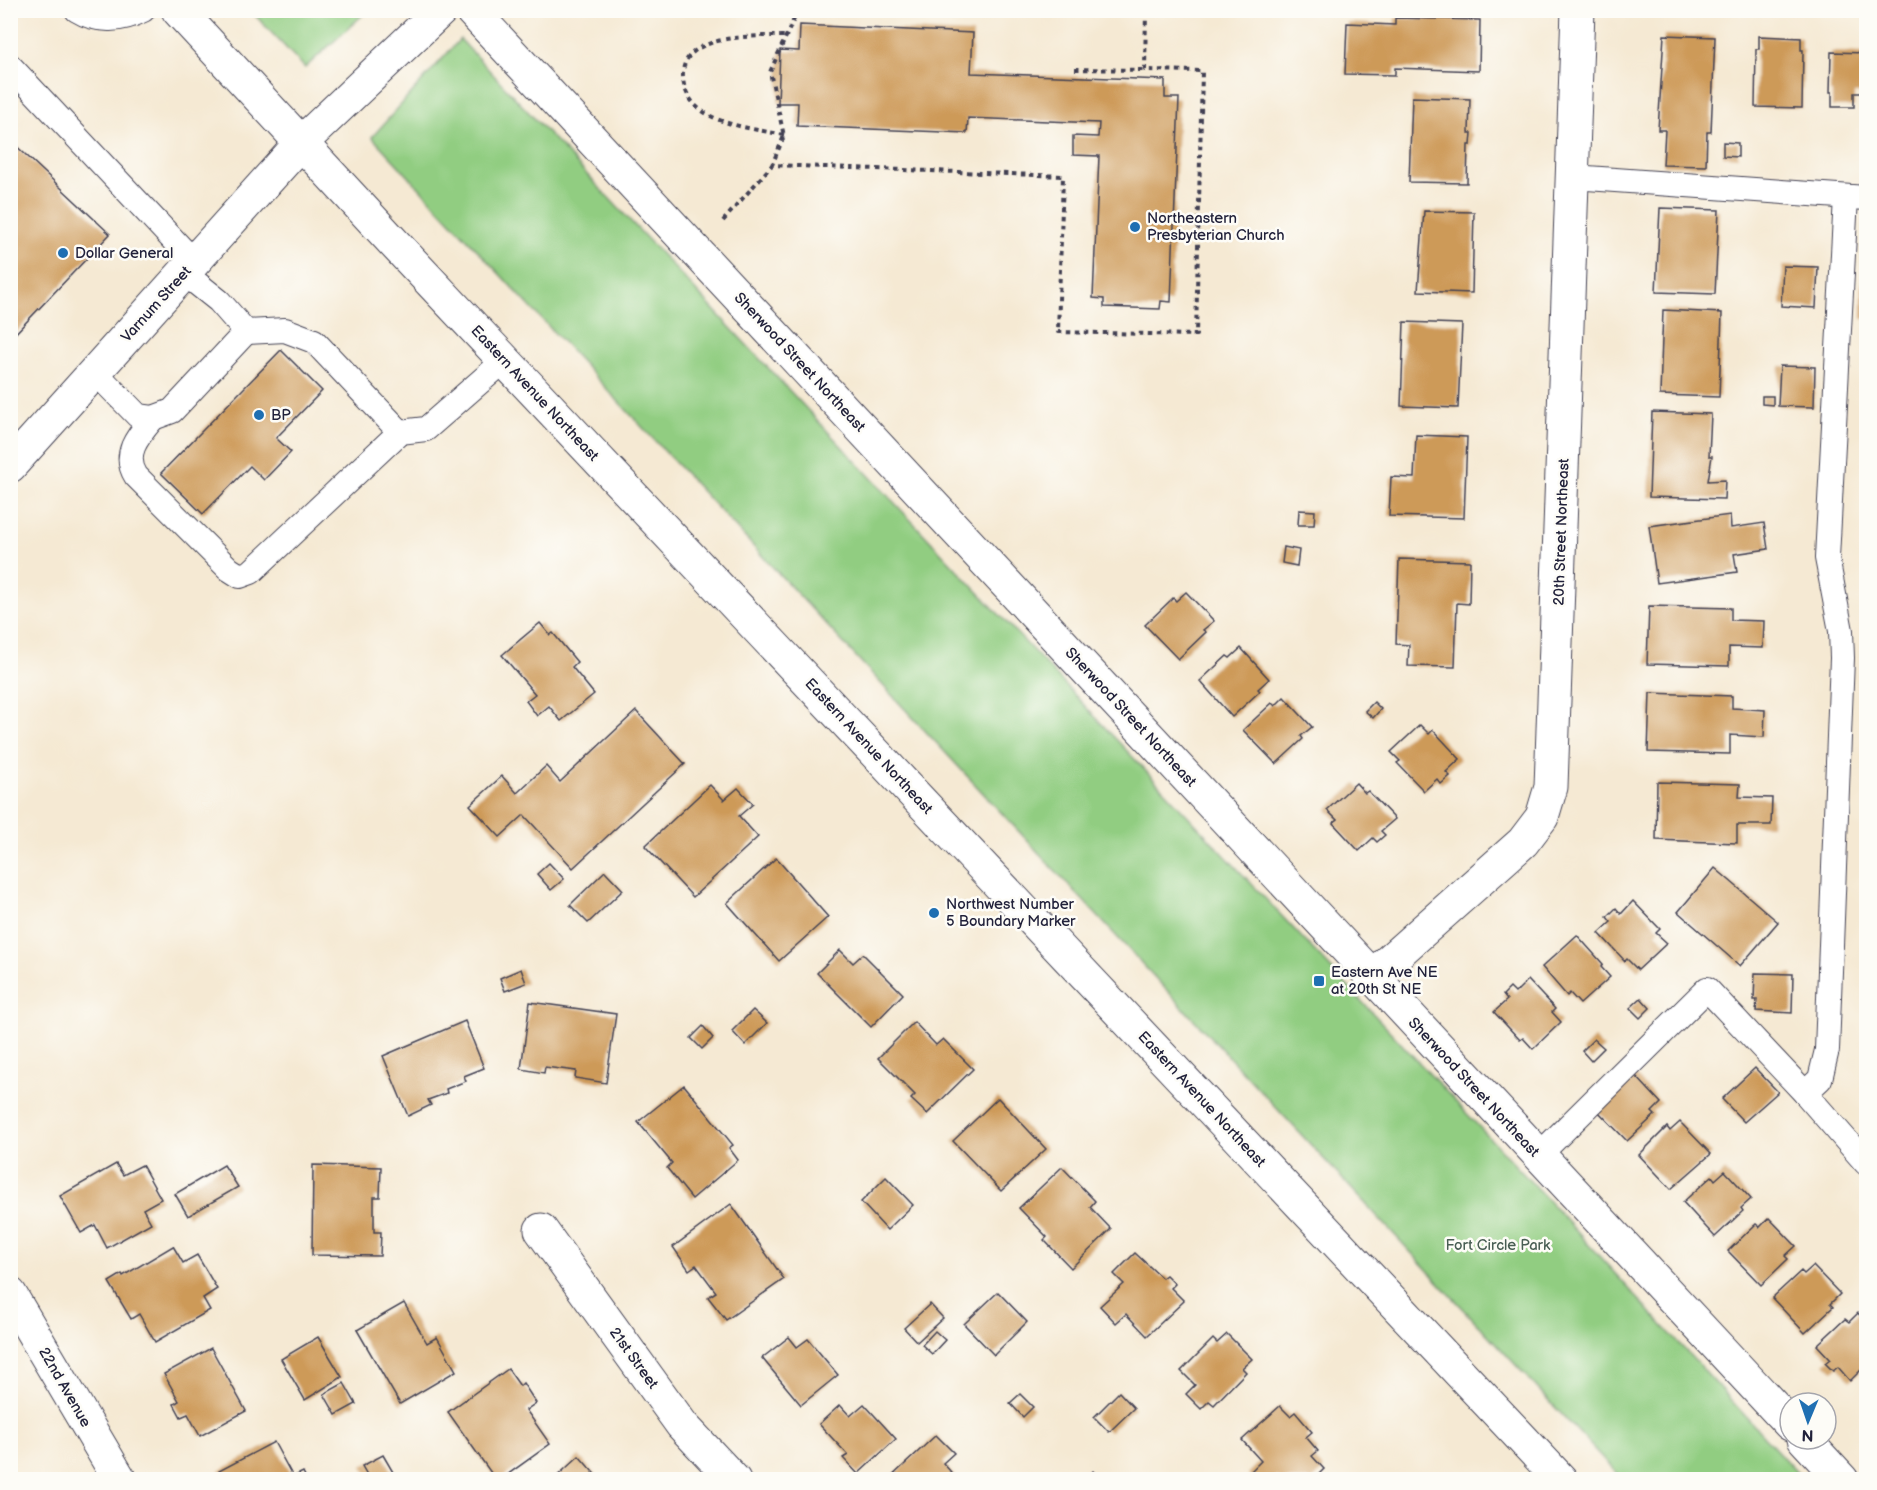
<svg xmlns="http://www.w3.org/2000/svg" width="1877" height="1490" viewBox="0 0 1877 1490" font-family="'Balsamiq Sans',sans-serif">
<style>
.green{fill:#91cd81;stroke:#5a785e;stroke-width:1.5}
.building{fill:#cd9a58}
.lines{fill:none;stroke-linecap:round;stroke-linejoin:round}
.lane-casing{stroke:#424052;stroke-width:26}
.street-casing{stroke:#424052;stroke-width:35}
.secondary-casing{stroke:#424052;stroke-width:35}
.path{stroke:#424052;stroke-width:4;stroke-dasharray:4.5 4.5;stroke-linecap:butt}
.lane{stroke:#fff;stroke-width:24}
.street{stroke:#fff;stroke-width:33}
.secondary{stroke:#fff;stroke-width:33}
.poi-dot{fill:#1f6fb2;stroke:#fdfcf7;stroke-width:2}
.labels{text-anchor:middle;stroke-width:5;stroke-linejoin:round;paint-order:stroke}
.poi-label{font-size:15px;fill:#22223b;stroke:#fdfcf7;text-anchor:start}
.street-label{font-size:15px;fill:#22223b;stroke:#fdfcf7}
.park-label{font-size:15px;fill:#495e54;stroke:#fdfcf7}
</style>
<rect width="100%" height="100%" fill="#fdfcf7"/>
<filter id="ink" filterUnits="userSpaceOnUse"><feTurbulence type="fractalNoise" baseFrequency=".0167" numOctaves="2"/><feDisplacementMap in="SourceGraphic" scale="12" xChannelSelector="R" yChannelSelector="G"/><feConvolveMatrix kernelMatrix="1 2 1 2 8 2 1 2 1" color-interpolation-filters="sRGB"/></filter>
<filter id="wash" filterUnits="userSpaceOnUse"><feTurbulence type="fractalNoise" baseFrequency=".008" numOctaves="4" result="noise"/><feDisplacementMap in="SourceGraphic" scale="24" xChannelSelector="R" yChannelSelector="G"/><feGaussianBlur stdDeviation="1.35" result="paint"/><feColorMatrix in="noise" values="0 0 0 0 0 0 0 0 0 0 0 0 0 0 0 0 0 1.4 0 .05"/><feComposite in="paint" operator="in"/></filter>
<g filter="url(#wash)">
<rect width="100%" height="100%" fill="#f5e9d3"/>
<g class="green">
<path d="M251 11H367L305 68Z"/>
<path d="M460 39 1546 1198 1803 1479H1622L372 137Z"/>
</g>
<g id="blocks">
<g class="building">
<path d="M1395 18 1480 20 1479 71 1395 68V75L1345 74 1347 23 1395 25Z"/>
<path d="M800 25 973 33 971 73 1165 80V98H1179L1171 302 1161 301 1160 309 1104 307V299L1093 298 1099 156 1073 155V136L1098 137 1099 123 968 118 967 133 797 126 798 103H778L780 50 799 51Z"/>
<path d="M1664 35 1715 37 1711 132H1707L1706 166 1663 165 1665 130H1658Z"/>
<path d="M1759 36 1801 38V50H1803L1802 108 1755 107 1756 49H1759Z"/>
<path d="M1831 52 1866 53V93H1854V107H1832V92H1830Z"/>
<path d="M1412 97 1470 99 1469 133H1472L1471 145H1468L1467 183 1409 182Z"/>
<path d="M10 140 110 234 10 339Z"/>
<path d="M1723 142 1738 143V157L1723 156Z"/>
<path d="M1660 208 1719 210 1715 294 1656 292Z"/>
<path d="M1424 211 1474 212 1472 293 1418 291Z"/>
<path d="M1783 266 1818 267 1816 308 1781 306Z"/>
<path d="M1862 283 1866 284V319H1862Z"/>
<path d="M1663 310 1722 313 1719 397 1660 395Z"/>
<path d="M1404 322 1462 324 1458 408 1401 406Z"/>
<path d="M281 350 322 391 276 438 291 452 264 480 250 466 203 514 161 473Z"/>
<path d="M1780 366 1815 367 1814 407 1778 406Z"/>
<path d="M1762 396H1773V405L1762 404Z"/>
<path d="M1652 412 1711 414 1709 456H1712L1708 481 1725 480 1724 499 1649 497Z"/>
<path d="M1416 435 1467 437 1464 518 1389 516 1391 477 1414 478Z"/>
<path d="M1299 510 1315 511 1314 525H1298Z"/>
<path d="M1730 515 1731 528 1764 523 1768 549 1734 554 1737 572 1657 583 1649 526Z"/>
<path d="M1284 547 1299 550 1297 566 1282 563Z"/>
<path d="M1399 559 1470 561 1469 604 1457 603 1455 667 1408 666 1409 645 1396 644Z"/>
<path d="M1186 592 1214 621 1203 630 1206 632 1178 659 1145 625 1173 598 1176 601Z"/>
<path d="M1649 606 1731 608V620L1764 621 1763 648 1729 647V666L1647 664Z"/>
<path d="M540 623 550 635 553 633 577 662 572 667 594 694 561 721 549 706 537 716 526 701 535 694 502 655Z"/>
<path d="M1241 648 1269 679 1258 689 1260 691 1232 717 1200 681 1227 656 1230 658Z"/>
<path d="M1650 693 1732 696V708L1765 710 1764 737 1730 735V754L1648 752Z"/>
<path d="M1284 697 1312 727 1301 736 1303 739 1276 764 1243 730 1272 703 1275 706Z"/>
<path d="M1374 702 1381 709 1373 718 1365 711Z"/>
<path d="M636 711 685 764 573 868 524 815 500 837 470 805 502 776 517 793 546 766 560 782Z"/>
<path d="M1420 725 1429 734 1433 730 1460 759 1446 772 1450 776 1441 784 1437 779 1424 791 1397 763 1400 761 1391 752Z"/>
<path d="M1657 782 1740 784 1739 797 1772 798 1771 825H1737V843L1656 840Z"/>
<path d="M1356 783 1365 793 1368 791 1395 819 1381 831 1385 835 1377 842 1373 838 1359 851 1333 823 1337 820 1327 810Z"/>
<path d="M710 785 724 800 738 788 753 804 739 816 758 837 693 897 645 846Z"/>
<path d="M776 858 828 917 779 961 727 903Z"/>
<path d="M549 863 564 879 551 890 537 874Z"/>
<path d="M1715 868 1778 922 1740 966 1678 912Z"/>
<path d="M605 871 623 890 588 923 570 905Z"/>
<path d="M1633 901 1660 929 1656 933 1667 943 1638 970 1627 959 1625 961 1599 933 1611 922 1607 917 1616 908 1621 914Z"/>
<path d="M1577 935 1603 964 1601 967 1610 977 1580 1004 1570 993 1567 996 1542 967Z"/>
<path d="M840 950 853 963 863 954 903 994 871 1027 817 973Z"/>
<path d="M521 969 526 983 505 991 500 978Z"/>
<path d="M1755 973 1793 974 1792 1013 1756 1011 1757 1000H1754Z"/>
<path d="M1528 980 1555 1009 1552 1012 1561 1022 1533 1049 1523 1038 1520 1040 1494 1012 1507 1000 1503 995 1510 988 1515 993Z"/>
<path d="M1641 998 1650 1008 1640 1018 1630 1008Z"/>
<path d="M530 1002 616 1014 606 1083 575 1078 576 1071 545 1067 544 1073 521 1069Z"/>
<path d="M753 1010 767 1023 745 1045 732 1031Z"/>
<path d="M465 1021 484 1068 464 1076 466 1081 446 1089 447 1093 428 1100 431 1105 408 1116 383 1056Z"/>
<path d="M914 1022 936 1045 943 1039 973 1069 927 1114 911 1099 915 1095 878 1058Z"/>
<path d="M703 1026 713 1038 702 1049 691 1038Z"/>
<path d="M1594 1039 1604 1048 1591 1061 1582 1051Z"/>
<path d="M1755 1068 1778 1092 1744 1122 1722 1099Z"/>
<path d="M1635 1075 1661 1103 1652 1112 1655 1115 1627 1141 1594 1107Z"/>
<path d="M684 1085 733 1145 729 1148 738 1160 692 1199 667 1168 672 1163 638 1122Z"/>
<path d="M998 1098 1046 1149 1001 1191 953 1141Z"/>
<path d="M1680 1122 1711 1154 1671 1189 1639 1155 1667 1127 1670 1131Z"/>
<path d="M116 1164 123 1175 142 1165 161 1199 143 1209 151 1223 107 1248 95 1225 81 1233 60 1196Z"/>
<path d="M224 1165 238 1187 188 1216 175 1194Z"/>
<path d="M313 1165 381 1167 380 1197H374V1232H381L380 1256 312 1255Z"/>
<path d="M1062 1167 1095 1201 1090 1207 1111 1229 1071 1268 1044 1240 1047 1237 1019 1208Z"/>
<path d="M1725 1171 1751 1199 1741 1208 1743 1211 1715 1237 1683 1202 1712 1176 1715 1180Z"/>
<path d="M886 1177 913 1205 887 1230 861 1202Z"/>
<path d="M731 1204 784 1279 726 1320 708 1297 716 1292 696 1265 689 1270 673 1247Z"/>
<path d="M1769 1218 1796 1246 1785 1256 1788 1259 1761 1285 1728 1251 1756 1224 1760 1227Z"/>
<path d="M173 1246 183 1263 197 1255 217 1289 203 1298 210 1310 155 1342 139 1314 131 1319 109 1282 122 1274 123 1276Z"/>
<path d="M1135 1253 1162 1278 1166 1275 1175 1284 1171 1288 1184 1301 1147 1336 1126 1314 1116 1323 1100 1306 1124 1284 1114 1274Z"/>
<path d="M1813 1266 1840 1294 1830 1304 1833 1307 1805 1333 1772 1298 1801 1271 1804 1274Z"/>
<path d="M998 1292 1027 1322 994 1355 964 1324Z"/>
<path d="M404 1303 427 1343 437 1337 456 1371 400 1404 357 1330Z"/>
<path d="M930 1304 943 1318 917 1342 904 1328Z"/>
<path d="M1858 1313 1866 1322V1365L1850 1381 1838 1367 1833 1371 1825 1363 1830 1359 1817 1345 1845 1319 1849 1322Z"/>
<path d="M935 1331 945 1340 932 1354 922 1345Z"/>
<path d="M1227 1334 1252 1359 1242 1368 1246 1372 1214 1405 1209 1401 1201 1409 1186 1394 1195 1385 1181 1371 1213 1339 1217 1343Z"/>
<path d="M318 1337 342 1377 305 1400 281 1359Z"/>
<path d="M789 1337 797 1347 808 1339 838 1375 801 1405 762 1358Z"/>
<path d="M211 1348 246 1411 200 1436 188 1414 181 1417 174 1404 179 1401 164 1374Z"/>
<path d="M508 1369 520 1386 523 1383 536 1403 526 1410 550 1444 500 1480H496L448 1412Z"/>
<path d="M344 1383 356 1404 336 1415 324 1394Z"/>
<path d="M1119 1392 1134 1408 1109 1432 1094 1417Z"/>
<path d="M1020 1394 1033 1407 1023 1417 1010 1403Z"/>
<path d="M864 1404 896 1439 858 1474 843 1458 848 1455 819 1424 840 1405 850 1416Z"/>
<path d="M1280 1406 1290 1416 1295 1412 1312 1432 1306 1437 1318 1451 1312 1456 1324 1469 1313 1480H1280L1277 1476 1274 1480H1253L1248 1474 1261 1461 1242 1440Z"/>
<path d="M936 1435 954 1453 943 1463 958 1480H888Z"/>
<path d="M274 1442 293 1477 303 1472 307 1480H223L219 1471Z"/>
<path d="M383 1455 397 1479 370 1480 362 1466Z"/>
<path d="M579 1456 600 1480H553Z"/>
<path d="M1093 1471 1102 1480H1085Z"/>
</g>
</g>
</g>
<g filter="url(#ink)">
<use href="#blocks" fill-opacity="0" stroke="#424052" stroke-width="1.5"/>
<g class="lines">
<g class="lane-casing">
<g id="lane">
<path d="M77 10C98 23 122 21 143 10"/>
<path d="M10 66 194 262"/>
<path d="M1573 177 1866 198"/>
<path d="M184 273 219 301 246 332 285 330 314 341 400 432 426 429 505 360"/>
<path d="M95 372 138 416 153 418 172 411 246 332"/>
<path d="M153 418C138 436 122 454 136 476L229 569 240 576 251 572 400 432"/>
<path d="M1805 1093 1820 1079 1827 1050 1842 658 1841 631 1827 558 1846 197"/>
<path d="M1538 1156 1707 989 1805 1093 1866 1163"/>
</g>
</g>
<g class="street-casing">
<g id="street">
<path d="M1371 977 1523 842 1542 817 1551 787 1578 10"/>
<path d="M541 1230 682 1425 734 1480"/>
<path d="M10 1294 120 1480"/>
</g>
</g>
<g class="secondary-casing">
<g id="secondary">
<path d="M178 10 394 243 1561 1480"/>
<path d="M471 10 1790 1424"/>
<path d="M10 466 301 143 441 10"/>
<path d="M1804 1439 1842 1480"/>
</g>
</g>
<g class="path">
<path d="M798 10 770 72 784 136 772 165 1063 176 1058 332 1196 335 1202 71 1145 70 1146 10"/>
<path d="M1075 69 1145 70"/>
<path d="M784 135C756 129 718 126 696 106 687 97 682 84 683 73 684 33 758 36 786 36"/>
<path d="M723 221 772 165"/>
</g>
<use href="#lane" class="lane"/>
<use href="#street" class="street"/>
<use href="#secondary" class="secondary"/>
</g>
</g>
<g class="poi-dot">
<circle cx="1135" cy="227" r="6"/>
<circle cx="63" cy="253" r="6"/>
<circle cx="259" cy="415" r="6"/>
<circle cx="934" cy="913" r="6"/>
<rect x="1313" y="975" width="12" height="12" rx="3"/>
</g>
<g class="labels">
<g class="poi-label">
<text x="1147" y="223">Northeastern<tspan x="1147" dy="17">Presbyterian Church</tspan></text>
<text x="75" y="258">Dollar General</text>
<text x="271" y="420">BP</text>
<text x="946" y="909">Northwest Number<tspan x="946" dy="17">5 Boundary Marker</tspan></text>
<text x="1331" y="977">Eastern Ave NE<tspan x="1331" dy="17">at 20th St NE</tspan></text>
</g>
<g class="street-label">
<text transform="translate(156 304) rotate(-48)" y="5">Varnum Street</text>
<text transform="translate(800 362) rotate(47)" y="5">Sherwood Street Northeast</text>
<text transform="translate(535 393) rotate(47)" y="5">Eastern Avenue Northeast</text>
<text transform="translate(1561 532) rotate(-88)" y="5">20th Street Northeast</text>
<text transform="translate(1131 717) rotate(47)" y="5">Sherwood Street Northeast</text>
<text transform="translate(869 746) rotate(47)" y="5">Eastern Avenue Northeast</text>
<text transform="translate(1474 1087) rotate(47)" y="5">Sherwood Street Northeast</text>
<text transform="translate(1202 1099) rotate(47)" y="5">Eastern Avenue Northeast</text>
<text transform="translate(634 1358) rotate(54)" y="5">21st Street</text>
<text transform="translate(65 1387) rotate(60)" y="5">22nd Avenue</text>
</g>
<g class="park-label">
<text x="1498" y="1250">Fort Circle Park</text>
</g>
</g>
<rect width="1877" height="1490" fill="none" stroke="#fdfcf7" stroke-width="36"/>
<g transform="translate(1808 1421) rotate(182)"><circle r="28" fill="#fdfcf7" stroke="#a5a5ac" stroke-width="1.5"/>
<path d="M0-4.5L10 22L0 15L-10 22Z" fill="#1f6fb2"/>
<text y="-9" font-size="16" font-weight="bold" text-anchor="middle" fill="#22223b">N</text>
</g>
</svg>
